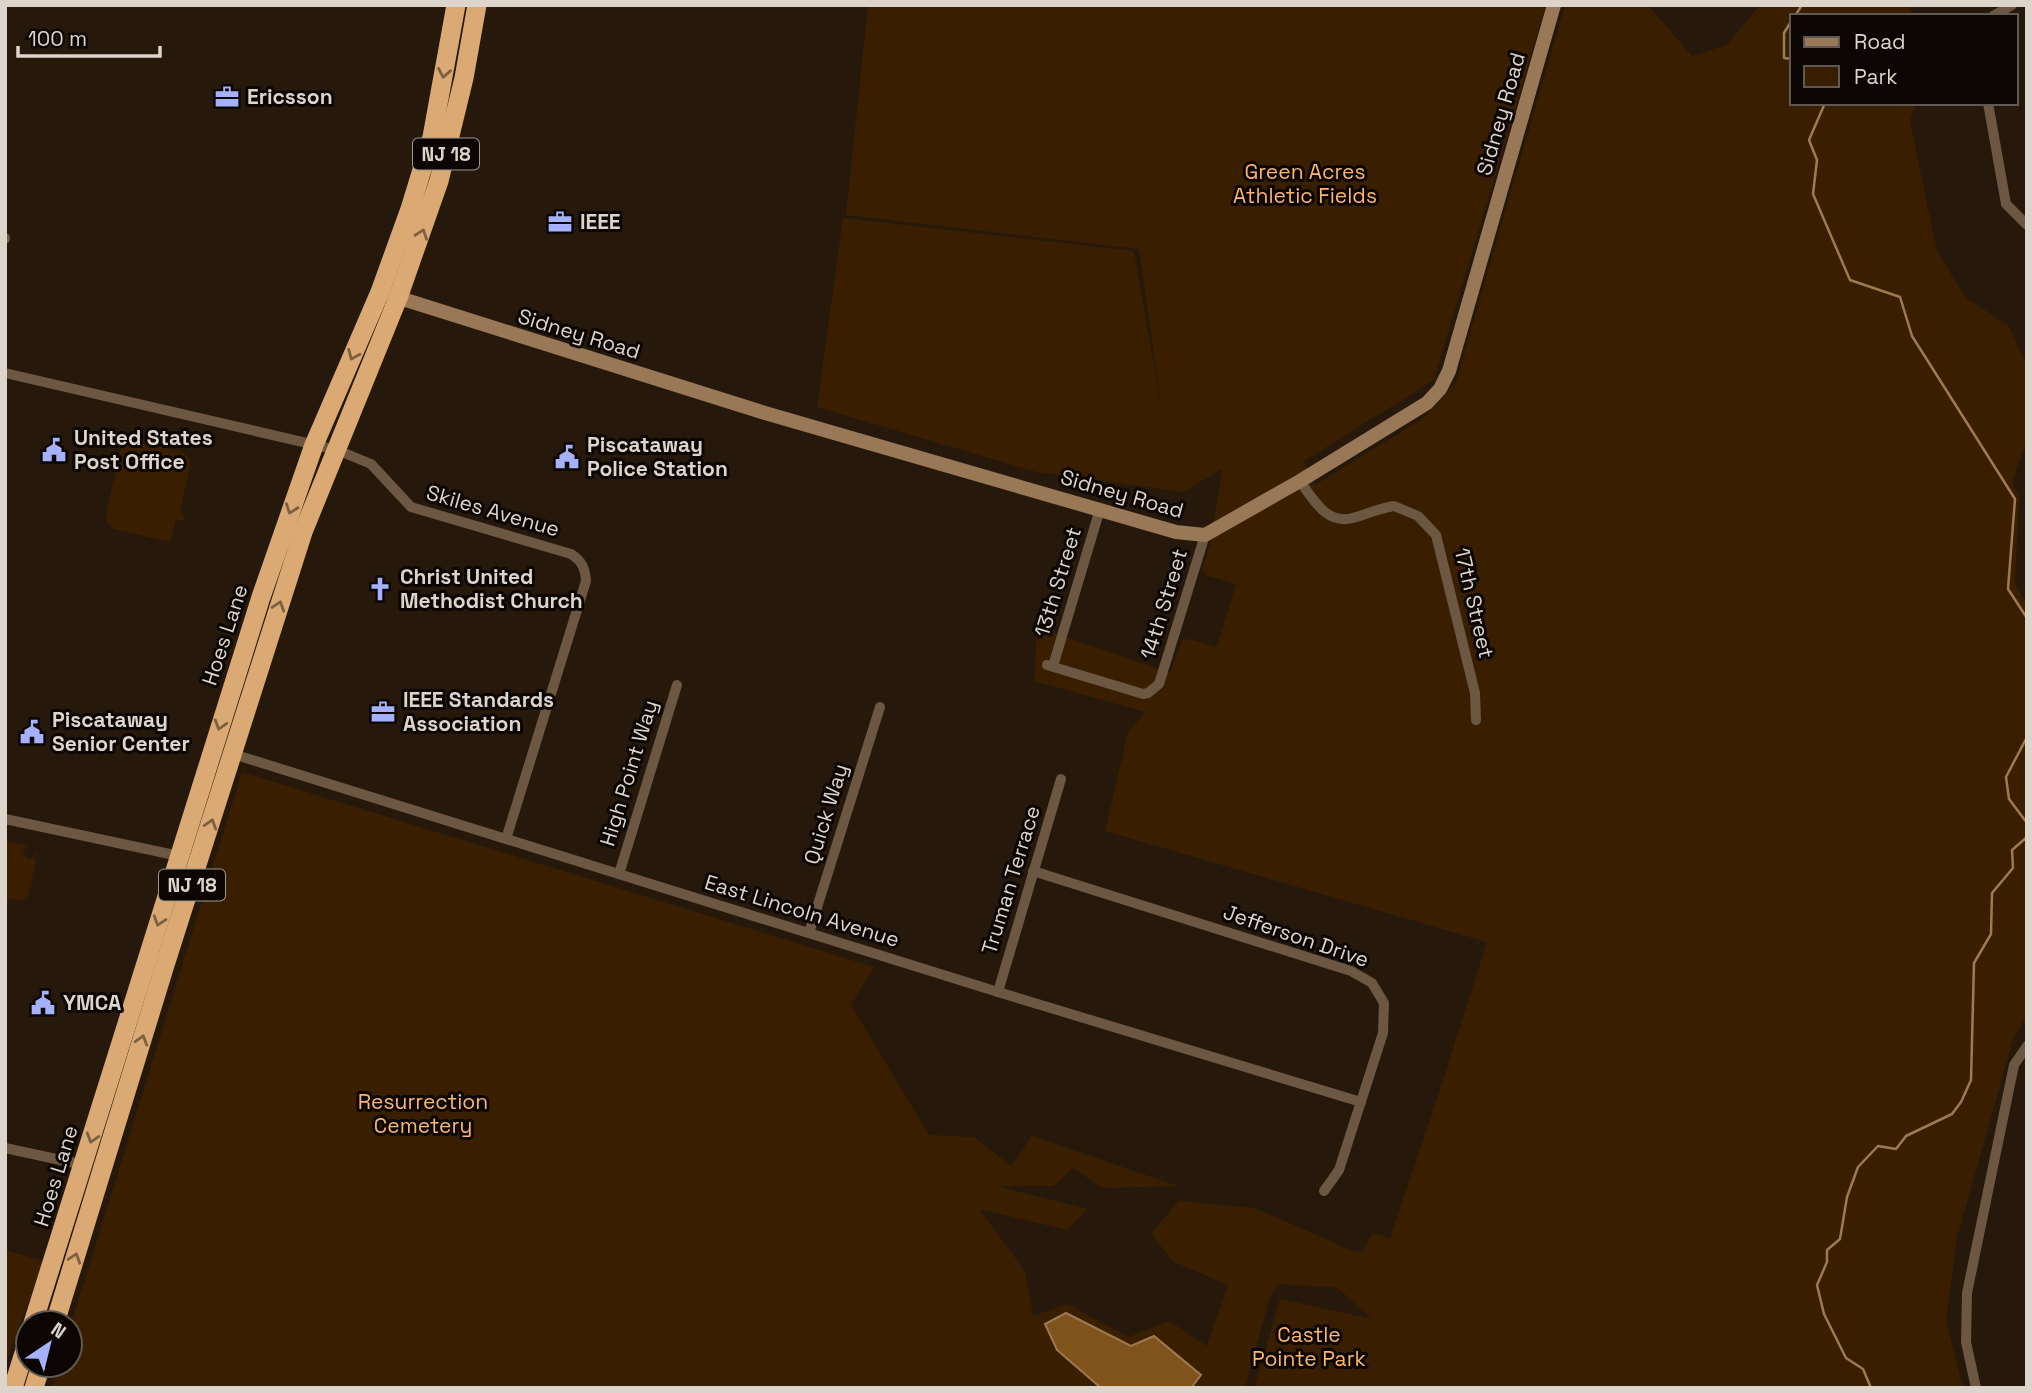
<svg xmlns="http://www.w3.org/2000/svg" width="2032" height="1393" viewBox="0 0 2032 1393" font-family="'Space Grotesk',sans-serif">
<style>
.green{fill:#391f00}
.water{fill:#81531c;stroke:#9d7a50;stroke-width:2}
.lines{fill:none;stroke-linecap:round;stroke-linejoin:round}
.stream{stroke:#9d7a50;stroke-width:2.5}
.street{stroke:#6b5742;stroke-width:10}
.secondary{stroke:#987856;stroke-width:14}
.highway{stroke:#dba973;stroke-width:19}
.oneway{stroke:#7d6041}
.labels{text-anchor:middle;stroke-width:6;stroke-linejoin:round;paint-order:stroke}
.shield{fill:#0b0603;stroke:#9e968f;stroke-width:2}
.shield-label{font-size:19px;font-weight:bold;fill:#ddd4cb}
.poi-label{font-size:21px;font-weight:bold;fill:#ddd4cb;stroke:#0b0603;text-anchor:start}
.street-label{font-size:21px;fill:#ddd4cb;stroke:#0b0603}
.park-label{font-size:21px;fill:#fcb76c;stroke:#0b0603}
</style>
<rect width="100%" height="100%" fill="#26190c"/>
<g class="green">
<path d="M868 5H1546L1434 380 1304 461 1315 485 1425 417 1456 382 1565 5H1648L1692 56 1727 45 1760 5H1909L1911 16H1792V103H1916L1910 121 1937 251 1966 298 2008 325 2027 366V438L2012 483 2019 495 2015 584 2027 605V1015L2013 1039 1957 1238 1946 1320 1963 1388H1265L1255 1386 1280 1299 1372 1319 1341 1291 1335 1287 1278 1284 1269 1299 1245 1388H52L59 1365H70V1328L242 772 874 967 851 1005 929 1135 974 1137 1011 1166 1032 1136 1178 1186 1102 1188 1073 1168 1053 1186H996L1088 1209 1067 1230 979 1209 1025 1271 1033 1316 1067 1304 1129 1337 1169 1321 1207 1346 1228 1285 1172 1261 1151 1233 1179 1201 1255 1208 1348 1249 1362 1252 1373 1233 1390 1238 1439 1093 1487 942 1105 831 1128 732 1146 712 1034 681 1037 627 1170 673 1182 640 1189 639 1217 647 1236 584 1208 576 1202 570 1211 541 1222 469 1183 492 1037 472 817 407 843 218 1134 251 1162 411 1139 249 846 215Z"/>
<path d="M127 439 183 452 191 461 180 511 185 521 176 519 170 542 114 529 107 522 106 514 122 444Z"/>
<path d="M5 841 28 846 22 850 29 860 37 854 36 852 39 853 34 858 36 861 29 895 22 900 7 899 5 901Z"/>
<path d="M5 1250 44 1261 5 1364Z"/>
</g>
<path class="water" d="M1066 1313 1131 1346 1154 1336 1201 1375 1191 1388H1101L1057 1350 1045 1324Z"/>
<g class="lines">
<g class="stream">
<path d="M1795 16 1802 5"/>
<path d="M1792 20 1784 33V58L1792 59"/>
<path d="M1825 103 1809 140 1817 160 1813 194 1850 280 1900 297 1912 336 2015 499 2008 589 2027 618"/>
<path d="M2027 737 2006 777 2009 799 2027 823"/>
<path d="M1871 1388 1863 1369 1846 1358 1824 1314 1817 1285 1827 1262V1250L1840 1239 1847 1197 1858 1167 1878 1146 1896 1149 1906 1136 1952 1114 1961 1102 1971 1080 1974 963 1991 934 1992 893 2013 868 2012 850 2027 837"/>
</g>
<g class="street">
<path d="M1993 16 2012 5"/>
<path d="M1988 103 2006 204 2027 225"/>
<path d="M5 238V239"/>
<path d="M5 373 337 450 371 464 411 507 571 554C582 561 585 568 586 581L506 839"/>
<path d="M1300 481C1314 501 1328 527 1356 517 1369 513 1381 508 1394 506L1418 516 1436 535 1475 693 1476 720"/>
<path d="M1047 665 1143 694 1148 693 1159 684 1205 535"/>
<path d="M1053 666 1100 509"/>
<path d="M233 754 998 992 1361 1102"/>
<path d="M5 819 179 856"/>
<path d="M1033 871 1351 971 1372 983 1384 1003 1383 1033 1339 1170 1324 1191"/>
<path d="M619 874 677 685"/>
<path d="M809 933 880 707"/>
<path d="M998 992 1061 779"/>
<path d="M5 1148 84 1165"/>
<path d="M1976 1388 1966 1342 1967 1293 2014 1065 2027 1046"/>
</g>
<path class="secondary" d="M390 295 765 413 1176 532 1205 535 1300 481 1427 403 1440 389 1449 371 1554 5"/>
<g class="highway">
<path d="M33 1323 261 597 314 445 380 292 410 209 432 137 456 5"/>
<path d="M55 1323 165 965 303 532 398 298 439 181 464 78 477 5"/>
<path d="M13 1388 28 1340"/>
<path d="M34 1388 41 1365"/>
</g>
</g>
<defs><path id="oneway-chevron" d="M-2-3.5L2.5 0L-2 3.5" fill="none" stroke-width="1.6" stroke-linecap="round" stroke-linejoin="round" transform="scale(1.75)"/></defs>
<g class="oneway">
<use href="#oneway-chevron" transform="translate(444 73) rotate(100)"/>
<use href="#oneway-chevron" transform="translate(422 234) rotate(-70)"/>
<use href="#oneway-chevron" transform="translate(353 355) rotate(113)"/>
<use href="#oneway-chevron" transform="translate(291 509) rotate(110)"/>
<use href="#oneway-chevron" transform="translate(279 606) rotate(-72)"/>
<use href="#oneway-chevron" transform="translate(220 725) rotate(107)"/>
<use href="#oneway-chevron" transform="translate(211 824) rotate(-73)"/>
<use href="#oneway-chevron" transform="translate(159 921) rotate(108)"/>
<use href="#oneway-chevron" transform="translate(142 1040) rotate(-73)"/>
<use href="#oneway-chevron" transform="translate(92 1138) rotate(107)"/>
<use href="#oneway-chevron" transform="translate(75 1258) rotate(-72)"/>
</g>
<defs>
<g id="office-bare" transform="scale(1.89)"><path d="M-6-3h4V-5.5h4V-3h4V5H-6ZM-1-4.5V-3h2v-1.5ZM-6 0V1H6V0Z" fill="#a6b1fc" stroke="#0b0603" stroke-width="2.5" paint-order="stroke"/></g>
<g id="civic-bare" transform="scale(1.89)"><path d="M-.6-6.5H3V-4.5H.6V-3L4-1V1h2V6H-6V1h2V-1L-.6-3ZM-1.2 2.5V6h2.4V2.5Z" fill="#a6b1fc" stroke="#0b0603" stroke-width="2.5" paint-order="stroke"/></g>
<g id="church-bare" transform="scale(1.89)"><path d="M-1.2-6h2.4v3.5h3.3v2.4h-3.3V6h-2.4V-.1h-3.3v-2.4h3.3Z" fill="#a6b1fc" stroke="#0b0603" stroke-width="2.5" paint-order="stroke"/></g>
</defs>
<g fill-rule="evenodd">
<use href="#office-bare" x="227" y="97"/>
<use href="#office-bare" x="560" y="222"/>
<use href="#civic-bare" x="54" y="450"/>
<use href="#civic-bare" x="567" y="457"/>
<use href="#church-bare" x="380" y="589"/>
<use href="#office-bare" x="383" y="712"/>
<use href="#civic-bare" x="32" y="732"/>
<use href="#civic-bare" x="43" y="1003"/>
</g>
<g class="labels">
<g class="shield">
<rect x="413" y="138.5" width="66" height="31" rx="5"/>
<rect x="159" y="869.5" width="66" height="31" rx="5"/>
</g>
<g class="shield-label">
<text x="446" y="161">NJ 18</text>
<text x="192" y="892">NJ 18</text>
</g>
<g class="poi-label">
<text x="247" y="104">Ericsson</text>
<text x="580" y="229">IEEE</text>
<text x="74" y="445">United States<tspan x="74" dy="24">Post Office</tspan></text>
<text x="587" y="452">Piscataway<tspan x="587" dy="24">Police Station</tspan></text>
<text x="400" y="584">Christ United<tspan x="400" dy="24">Methodist Church</tspan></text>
<text x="403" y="707">IEEE Standards<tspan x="403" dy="24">Association</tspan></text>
<text x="52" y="727">Piscataway<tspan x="52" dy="24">Senior Center</tspan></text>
<text x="63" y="1010">YMCA</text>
</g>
<g class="street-label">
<text transform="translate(1501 114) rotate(-74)" y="7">Sidney Road</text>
<text transform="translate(579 334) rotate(17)" y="7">Sidney Road</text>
<text transform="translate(1122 494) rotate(16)" y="7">Sidney Road</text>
<text transform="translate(493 511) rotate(16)" y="7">Skiles Avenue</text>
<text transform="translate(1058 582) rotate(-73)" y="7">13th Street</text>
<text transform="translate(1474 603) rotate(77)" y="7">17th Street</text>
<text transform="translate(1164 604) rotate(-73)" y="7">14th Street</text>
<text transform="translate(225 635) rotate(-72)" y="7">Hoes Lane</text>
<text transform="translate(629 773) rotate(-73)" y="7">High Point Way</text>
<text transform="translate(826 814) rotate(-73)" y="7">Quick Way</text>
<text transform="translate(1011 880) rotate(-73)" y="7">Truman Terrace</text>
<text transform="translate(802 911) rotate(17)" y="7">East Lincoln Avenue</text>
<text transform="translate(1296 936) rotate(19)" y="7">Jefferson Drive</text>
<text transform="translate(56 1176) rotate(-73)" y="7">Hoes Lane</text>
</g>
<g class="park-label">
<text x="1305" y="179">Green Acres<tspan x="1305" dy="24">Athletic Fields</tspan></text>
<text x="423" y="1109">Resurrection<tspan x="423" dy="24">Cemetery</tspan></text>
<text x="1309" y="1342">Castle<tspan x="1309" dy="24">Pointe Park</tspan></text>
</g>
</g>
<rect width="2032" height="1393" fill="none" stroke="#ddd4cb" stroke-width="14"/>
<rect x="1790" y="14" width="228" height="91" fill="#0b0603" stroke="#5f5853" stroke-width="2"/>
<rect x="1804" y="37" width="35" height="10" fill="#987856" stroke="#5f5853" stroke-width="2"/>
<text x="1854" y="49" font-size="21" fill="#ddd4cb">Road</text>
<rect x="1804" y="66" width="35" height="21" fill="#391f00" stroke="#5f5853" stroke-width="2"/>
<text x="1854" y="84" font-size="21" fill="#ddd4cb">Park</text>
<g transform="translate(49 1344) rotate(35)"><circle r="33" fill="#0b0603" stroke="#5f5853" stroke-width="2"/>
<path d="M0-5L12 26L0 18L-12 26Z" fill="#a6b1fc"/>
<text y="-10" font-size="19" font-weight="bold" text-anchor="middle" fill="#ddd4cb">N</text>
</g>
<path d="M18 46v10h142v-10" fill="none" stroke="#ddd4cb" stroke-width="3.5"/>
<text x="28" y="46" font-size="21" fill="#ddd4cb" stroke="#0b0603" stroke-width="5" paint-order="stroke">100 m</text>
</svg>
